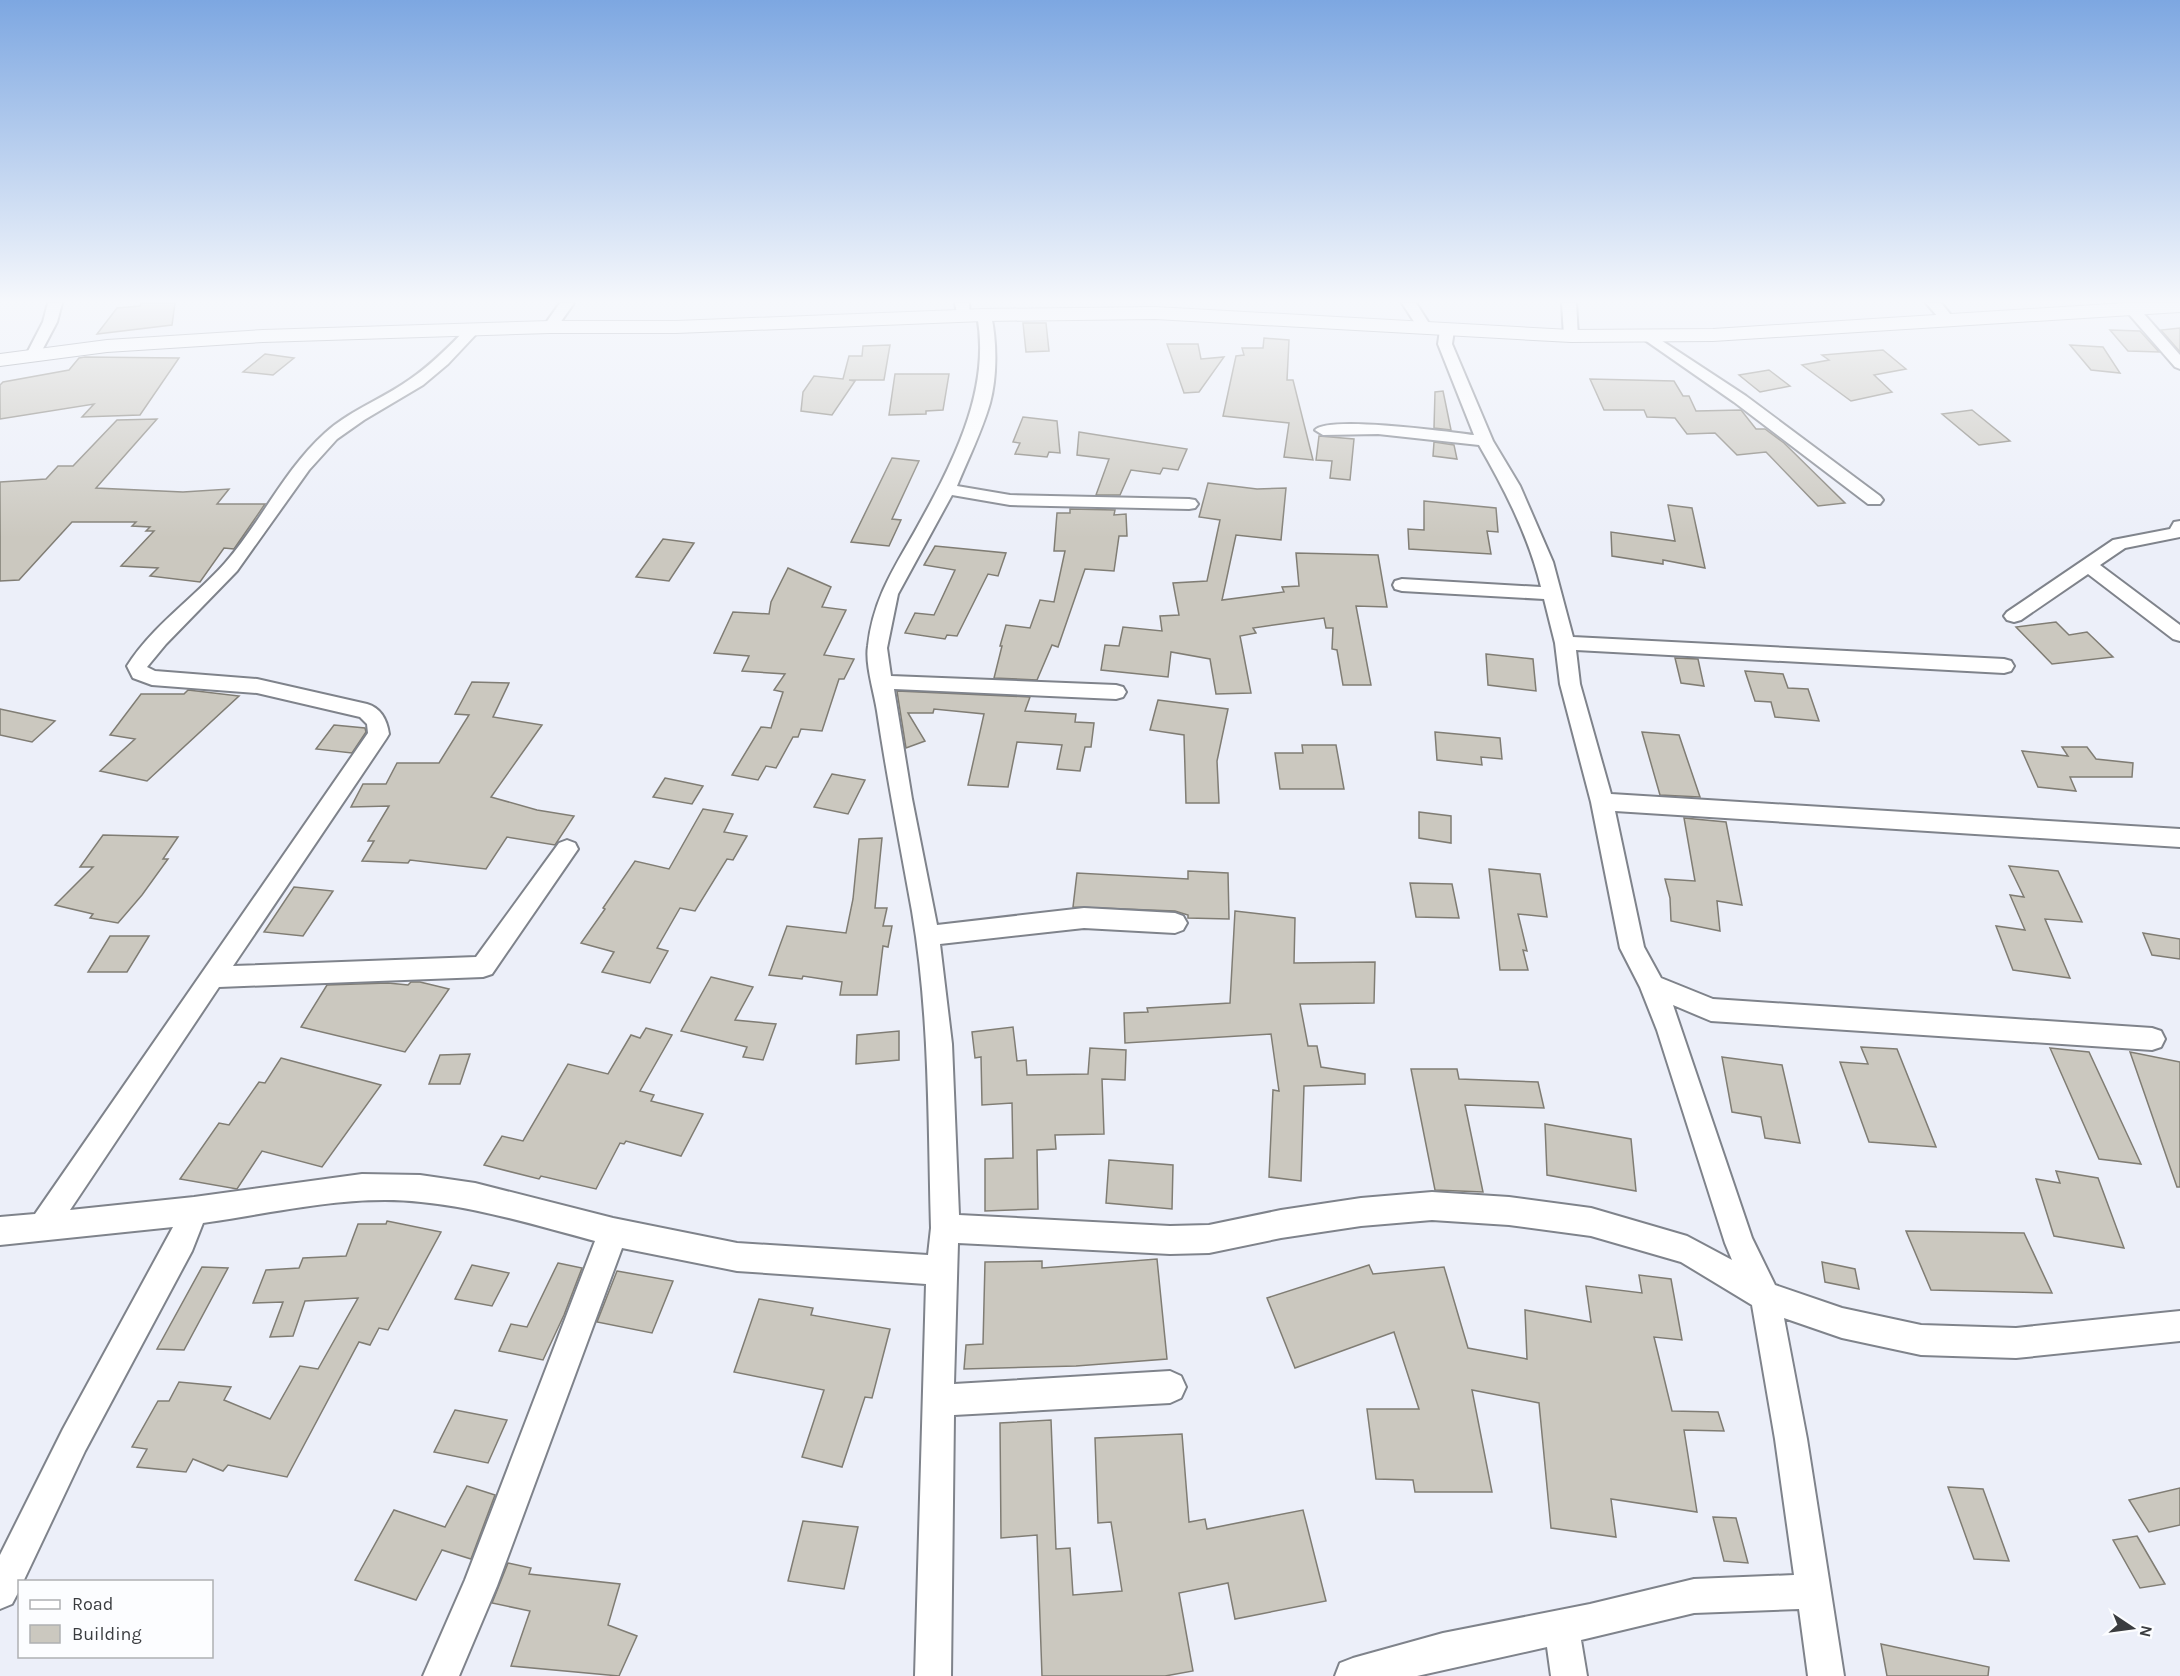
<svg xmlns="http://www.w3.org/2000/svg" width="2180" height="1676" viewBox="0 0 2180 1676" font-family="Karla,sans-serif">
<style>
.building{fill:#cbc8bf;stroke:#807d74;stroke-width:1.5}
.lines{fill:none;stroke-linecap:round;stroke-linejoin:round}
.minor-casing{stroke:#7f838b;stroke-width:4}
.secondary-casing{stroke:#7f838b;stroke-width:2}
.minor{fill:#fff;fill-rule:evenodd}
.secondary{fill:#fff;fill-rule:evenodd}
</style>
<rect width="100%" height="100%" fill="#eceff9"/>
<g class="building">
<path d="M141 303H175L172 325 97 334 117 308 140 306Z"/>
<path d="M1023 323H1046L1049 351 1026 352Z"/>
<path d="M2180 328V352L2161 330Z"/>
<path d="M2110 330 2140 331 2159 352 2128 351Z"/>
<path d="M1264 338 1289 340 1287 380H1293L1313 460 1284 457 1289 423 1223 416 1236 356 1244 355 1242 348H1263Z"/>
<path d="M1167 344H1198L1201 359 1224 357 1199 392 1184 393Z"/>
<path d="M890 345 884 380H849L855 381 832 415 801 411 803 392 814 376 843 379 849 356H862L863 346Z"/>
<path d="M2070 345 2103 347 2120 373 2091 370Z"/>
<path d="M1883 350 1906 369 1874 375 1892 392 1851 401 1802 365 1829 360 1822 355Z"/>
<path d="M265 354 294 358 273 375 243 372Z"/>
<path d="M79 358 85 357 179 358 140 415 82 417 94 404 0 419V385L3 382 69 370Z"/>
<path d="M1769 370 1790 386 1760 392 1739 375Z"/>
<path d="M895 374H949L943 410 926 411V414L889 415Z"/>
<path d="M1590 379 1674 381 1683 396H1689L1696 411 1741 410 1756 429H1765L1784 443 1845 503 1818 506 1766 452 1737 455 1715 433 1687 434 1675 418 1647 417 1644 410H1604Z"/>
<path d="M1443 391 1451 430 1434 428 1435 392Z"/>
<path d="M1972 410 2010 441 1979 445 1942 414Z"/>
<path d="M1023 417 1057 421 1060 453 1049 452 1047 457 1015 454 1020 443 1013 442Z"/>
<path d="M157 419 96 488 183 492 229 489 217 504H265L234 549 224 548 200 582 150 576 158 568 121 566 154 531H146L150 527 132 526 136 522H72L19 580 0 581V482L46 479 58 466H73L117 420Z"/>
<path d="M1079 432 1148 443 1187 449 1178 470 1163 468 1160 474 1131 470 1120 495H1096L1109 459 1077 455Z"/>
<path d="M1319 436 1354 439 1350 480 1330 478 1332 461 1316 460Z"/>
<path d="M1434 442 1454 445 1457 459 1433 456Z"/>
<path d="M892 458 919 461 892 519 901 520 889 546 851 542Z"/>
<path d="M1208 483 1257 489 1286 488 1281 540 1236 535 1222 600 1284 592 1282 587 1299 586 1296 553 1378 555 1387 607 1356 606 1371 685H1343L1337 650 1332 649 1333 628H1326L1324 618 1253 628 1256 633 1240 636 1251 693 1216 694 1210 659 1171 652 1168 677 1101 670 1105 645 1119 646 1123 627 1162 631 1160 616 1179 615 1173 583 1207 581 1220 520 1199 517Z"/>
<path d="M1424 501 1496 508 1498 532 1487 531 1491 554 1409 549 1408 529 1424 530Z"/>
<path d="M1668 505 1692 508 1705 568 1663 560V564L1612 556 1611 532 1675 541Z"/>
<path d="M1070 509 1115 510 1114 515 1126 514 1127 536H1119L1114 571 1085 569 1058 647 1052 645 1037 680 994 678 1002 646H1000L1006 625 1030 628 1040 600 1054 602 1065 551H1054L1057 513H1070Z"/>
<path d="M663 539 694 543 669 581 636 577Z"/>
<path d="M935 546 1006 553 998 576 988 574 957 636 947 635 945 639 905 633 915 613 934 615 955 570 924 565Z"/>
<path d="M788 568 831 587 822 607 846 610 824 655 854 659 844 679H839L822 731 801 729 798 737H793L776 768 766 766 758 780 732 775 761 727 771 728 783 692 774 690 785 674 742 671 749 656 714 653 733 612 769 614 771 602Z"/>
<path d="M2056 622 2069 635 2087 632 2113 657 2052 664 2016 627Z"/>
<path d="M1486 654 1533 659 1536 691 1488 685Z"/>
<path d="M1675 658 1698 659 1704 686 1681 683Z"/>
<path d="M1745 671 1783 674 1788 688 1808 689 1819 721 1775 717 1771 702 1755 701Z"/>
<path d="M472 682 509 683 493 717 542 725 491 797 537 810 574 816 555 845 507 837 486 869 410 860 408 863 362 861 374 841H368L389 806 351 807 363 784H386L397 763H439L469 715 455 714Z"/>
<path d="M188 690 239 696 147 781 100 771 135 739 110 735 141 694H184Z"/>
<path d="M897 691 1030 697 1025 711 1076 714 1075 722 1094 723 1091 747H1085L1080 771 1057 769 1062 745 1017 742 1008 787 968 785 984 714 934 709 933 713H908L925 741 906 748Z"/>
<path d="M1158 700 1228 709 1217 761 1219 803H1186L1184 735 1150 730Z"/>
<path d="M0 709 55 721 32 742 0 735Z"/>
<path d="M334 725 365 728 366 732 352 753 316 749Z"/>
<path d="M1435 732 1500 738 1502 759 1481 757 1482 765 1437 760Z"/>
<path d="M1642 732 1679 735 1700 797 1660 795Z"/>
<path d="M1302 745H1336L1344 789H1280L1275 753H1303Z"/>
<path d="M2062 747H2087L2096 759 2133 763 2132 777H2070L2076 791 2038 787 2022 751 2068 756Z"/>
<path d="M832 774 865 780 848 814 814 807Z"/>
<path d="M665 778 703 786 692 804 653 797Z"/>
<path d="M703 809 733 814 724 832 747 836 733 860 727 859 695 911 680 908 657 948 668 951 650 983 602 972 614 952 581 943 605 909 603 908 635 861 669 869Z"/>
<path d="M1419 812 1451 816V843L1419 838Z"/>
<path d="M1684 818 1726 822 1742 905 1717 901 1720 931 1671 921 1670 898 1665 879 1695 881Z"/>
<path d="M103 835 178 837 163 859H168L142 895 118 923 90 918 93 914 55 905 93 867H80Z"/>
<path d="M882 838 875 908H887L883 926H892L888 947 883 946 877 995H840L842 982 803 976 802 979 769 975 787 926 846 933 853 899 859 839Z"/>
<path d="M2009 866 2058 871 2082 922 2045 919 2070 978 2013 970 1996 926 2025 930 2010 895 2024 897Z"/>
<path d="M1489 869 1540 874 1547 917 1518 914 1527 951 1523 950 1528 970H1500Z"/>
<path d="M1188 871 1228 873 1229 919 1188 918V915L1175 911 1073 907 1077 873 1188 879Z"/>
<path d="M1410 883 1452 884 1459 918 1416 917Z"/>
<path d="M294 887 333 891 303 936 264 932Z"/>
<path d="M1235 911 1295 918 1294 963 1375 962 1374 1003 1300 1004 1308 1046H1317L1321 1067 1365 1074V1084L1304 1086 1301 1181 1269 1177 1273 1090 1279 1091 1271 1034 1125 1043 1124 1013 1148 1012 1147 1008 1230 1003Z"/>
<path d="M2143 933 2180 939V959L2152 955Z"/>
<path d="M110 936H149L127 972H88Z"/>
<path d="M711 977 753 987 735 1020 776 1024 763 1060 743 1057 747 1047 681 1031Z"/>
<path d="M411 982H420L449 989 405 1052 301 1027 327 985 388 983 408 985Z"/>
<path d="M1013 1027 1017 1061 1026 1060 1027 1075 1088 1074 1090 1048 1126 1050 1125 1080 1102 1079 1104 1134 1055 1135 1056 1149 1037 1150 1038 1209 985 1211V1159L1013 1158 1012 1103 982 1105 981 1057 975 1058 972 1032Z"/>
<path d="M646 1028 672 1035 640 1091 654 1095 651 1101 703 1114 681 1156 626 1141 624 1144 620 1143 596 1189 541 1176 539 1179 484 1165 502 1136 523 1141 568 1064 608 1074 631 1035 640 1038Z"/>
<path d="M899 1031V1060L856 1064 857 1035Z"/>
<path d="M1861 1047 1897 1049 1936 1147 1869 1142 1840 1062 1868 1064Z"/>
<path d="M2050 1048 2089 1052 2141 1164 2099 1159Z"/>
<path d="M2130 1052 2180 1062V1187H2177Z"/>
<path d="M470 1054 460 1084H429L440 1055Z"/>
<path d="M1722 1057 1782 1065 1800 1143 1765 1138 1761 1117 1732 1112Z"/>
<path d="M281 1058 381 1085 322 1167 262 1151 237 1189 180 1179 219 1123 229 1125 259 1082 265 1083Z"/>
<path d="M1411 1069H1457L1459 1079 1538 1082 1544 1108 1465 1105 1483 1192 1435 1190Z"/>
<path d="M1545 1124 1631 1139 1636 1191 1547 1175Z"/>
<path d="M1109 1160 1173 1165 1172 1209 1106 1203Z"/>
<path d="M2056 1171 2098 1178 2124 1248 2054 1236 2036 1179 2060 1183Z"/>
<path d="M387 1221 441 1232 388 1330 379 1328 370 1345 359 1342 287 1477 228 1465 223 1471 193 1459 186 1472 137 1467 147 1449 132 1447 158 1401H169L179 1382 231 1387 224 1400 270 1419 300 1366 318 1369 358 1298 305 1301 293 1336 270 1337 283 1302 253 1303 266 1270 299 1268 303 1258 346 1256 358 1224H386Z"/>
<path d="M1906 1231 2024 1233 2052 1293 1931 1290Z"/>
<path d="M1157 1259 1167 1359 1076 1366 964 1369 966 1345 983 1344 985 1262 1042 1261V1268Z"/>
<path d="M1822 1262 1855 1269 1859 1289 1825 1282Z"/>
<path d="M558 1263 582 1268 564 1315 543 1360 499 1351 511 1324 527 1327Z"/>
<path d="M472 1265 509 1273 492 1306 455 1299Z"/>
<path d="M1369 1265 1373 1274 1444 1267 1468 1348 1527 1359 1525 1310 1591 1322 1586 1286 1642 1293 1639 1275 1671 1279 1682 1340 1654 1337 1672 1411 1718 1412 1724 1431 1684 1430 1697 1512 1611 1499 1616 1537 1551 1528 1539 1403 1472 1390 1492 1492H1415L1413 1480 1376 1479 1367 1409H1419L1394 1332 1295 1368 1267 1298Z"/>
<path d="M202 1267 228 1268 184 1350 157 1349Z"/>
<path d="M617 1271 673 1281 652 1333 597 1322Z"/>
<path d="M759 1299 813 1308 811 1315 890 1329 872 1398 865 1397 842 1467 802 1457 824 1390 734 1372Z"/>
<path d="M455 1410 507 1420 488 1463 434 1452Z"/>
<path d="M1051 1420 1056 1549 1070 1548 1073 1595 1122 1591 1111 1522 1098 1523 1095 1438 1182 1434 1189 1522 1205 1519 1207 1529 1303 1510 1326 1601 1235 1619 1228 1583 1179 1593 1193 1671 1165 1676H1042L1037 1535 1001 1538 1000 1423Z"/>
<path d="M467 1486 495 1495 471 1559 442 1550 416 1600 355 1580 394 1510 445 1527Z"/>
<path d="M1948 1487 1983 1489 2009 1561 1974 1559Z"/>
<path d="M2180 1488V1525L2149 1532 2129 1500Z"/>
<path d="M1713 1517 1736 1518 1748 1563 1724 1561Z"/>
<path d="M803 1521 858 1527 844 1589 788 1581Z"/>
<path d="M2137 1536 2165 1584 2140 1588 2113 1540Z"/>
<path d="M508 1563 531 1568 529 1574 620 1584 608 1625 637 1636 619 1676 511 1666 530 1611 492 1603Z"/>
<path d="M1881 1644 1989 1667 1988 1676H1887Z"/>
</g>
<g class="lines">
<g class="minor-casing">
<g id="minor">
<path d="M48 303H62L57 322 38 358H28L26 355 43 322Z"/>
<path d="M560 303H574L555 330H545L543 327Z"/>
<path d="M955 303H969L970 316 968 319H958Z"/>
<path d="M1402 303H1416L1432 328 1430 331H1420Z"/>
<path d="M1562 303H1576L1578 336 1576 339 1571 340 1564 336Z"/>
<path d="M1926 303H1941L1956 321 1949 325 1944 324Z"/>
<path d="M2132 305 2137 306 2180 355V369L2175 367 2127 312 2125 309Z"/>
<path d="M984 311 991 315C997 342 997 377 990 403 982 431 968 459 957 486L1010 495 1189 499 1195 500 1198 504 1195 508 1189 509 1010 505 952 495 898 594 887 648 891 676 1116 685 1123 687 1126 692 1123 697 1116 699 894 689 912 799 937 925 1084 908 1175 913 1183 916 1187 923 1183 930 1175 933 1084 928 940 944 952 1044 959 1215 1170 1226 1209 1225 1281 1210 1361 1198 1432 1192 1509 1197 1591 1208 1687 1236 1732 1260 1725 1243 1657 1030 1640 987 1620 948 1591 802 1560 684 1555 643 1544 599 1402 591 1395 589 1393 585 1395 581 1402 579 1541 587C1529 537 1505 490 1479 445L1378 434 1323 435 1315 430C1327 415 1451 432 1474 435L1438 344 1440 330 1447 326 1454 330 1452 344 1493 441 1520 486 1553 562 1573 637 2004 659 2011 661 2014 666 2011 671 2004 673 1576 650 1580 684 1611 794 2180 829V847L1615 811 1644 947 1661 978 1713 999 2152 1028 2161 1031 2165 1039 2161 1047 2152 1050 1711 1021 1673 1005 1752 1238 1775 1285 1842 1308 1921 1325 2016 1328 2180 1311V1341L2016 1358 1921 1355 1842 1338 1784 1318 1807 1439 1844 1676H1808L1799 1609 1694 1613 1581 1640 1587 1676H1551L1547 1647 1417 1676H1335L1340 1663 1353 1658 1443 1633 1590 1604 1694 1579 1794 1575 1775 1439 1752 1305 1681 1262 1591 1236 1509 1225 1432 1220 1361 1226 1281 1238 1209 1253 1170 1254 958 1243 954 1384 1170 1371 1181 1376 1186 1387 1181 1398 1170 1403 954 1415 951 1676H915L926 1284 737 1271 622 1248 497 1586 459 1676H423L465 1580 595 1241C538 1226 481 1208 421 1202 349 1194 274 1213 203 1223L192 1251 85 1451 23 1582H20V1589L12 1604 0 1609V1555L63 1429 173 1227 0 1245V1217L35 1214 368 733 367 724 360 717 257 693 152 685 133 678 127 666C152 626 194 598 225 563 261 522 284 470 325 433 348 412 377 401 403 384 427 369 448 348 468 327H478L480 330 448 364 423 385 364 420 337 439 309 470 237 571 166 644 147 667 155 671 257 679 367 704C381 708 387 720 389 734L386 739 233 966 476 957 559 843 567 840 575 843 578 849 492 974 483 977 219 987 70 1210 194 1197 362 1174 420 1175 475 1183 613 1218 737 1243 928 1255 931 1228C928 1123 930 1016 912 911 900 844 887 778 877 711 874 692 865 664 868 646 873 601 892 571 914 533 950 468 992 392 977 315Z"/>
<path d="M1647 331 1746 396 1880 496 1883 500 1880 504H1868L1734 402 1642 338 1640 335Z"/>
<path d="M2180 521V537L2125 548 2100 565 2180 625V641L2173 639 2088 574 2021 620 2014 622 2007 620 2004 616 2007 612 2113 540 2170 529 2174 522Z"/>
</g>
</g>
<g class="secondary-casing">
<path id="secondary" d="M2126 303H2180V312L1713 341 1571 342 1155 319 984 321 676 333H550L263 342 107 352 0 366V354L107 340 263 330 550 321H676L984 309 1155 307 1571 330 1713 329Z"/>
</g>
<use href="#minor" class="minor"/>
<use href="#secondary" class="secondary"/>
</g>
<linearGradient id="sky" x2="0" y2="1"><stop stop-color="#7da7e1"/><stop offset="0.56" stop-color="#f6f8fc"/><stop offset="1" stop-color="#f6f8fc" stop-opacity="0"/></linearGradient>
<rect width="2180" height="538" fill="url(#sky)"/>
<rect x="18" y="1580" width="195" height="78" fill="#fcfdff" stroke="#aeb0b2" stroke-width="1.5"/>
<rect x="30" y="1600" width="30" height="9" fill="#ffffff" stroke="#aeb0b2" stroke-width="1.5"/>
<text x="72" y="1610" font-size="18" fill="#3a3c3f">Road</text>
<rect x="30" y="1625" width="30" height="18" fill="#cbc8bf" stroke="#aeb0b2" stroke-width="1.5"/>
<text x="72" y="1640" font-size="18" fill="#3a3c3f">Building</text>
<g transform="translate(2132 1628) rotate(103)" stroke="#fcfdff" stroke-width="4.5" paint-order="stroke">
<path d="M0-4.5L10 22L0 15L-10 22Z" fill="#3a3c3f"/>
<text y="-9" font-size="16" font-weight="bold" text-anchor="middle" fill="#3a3c3f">N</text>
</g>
</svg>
